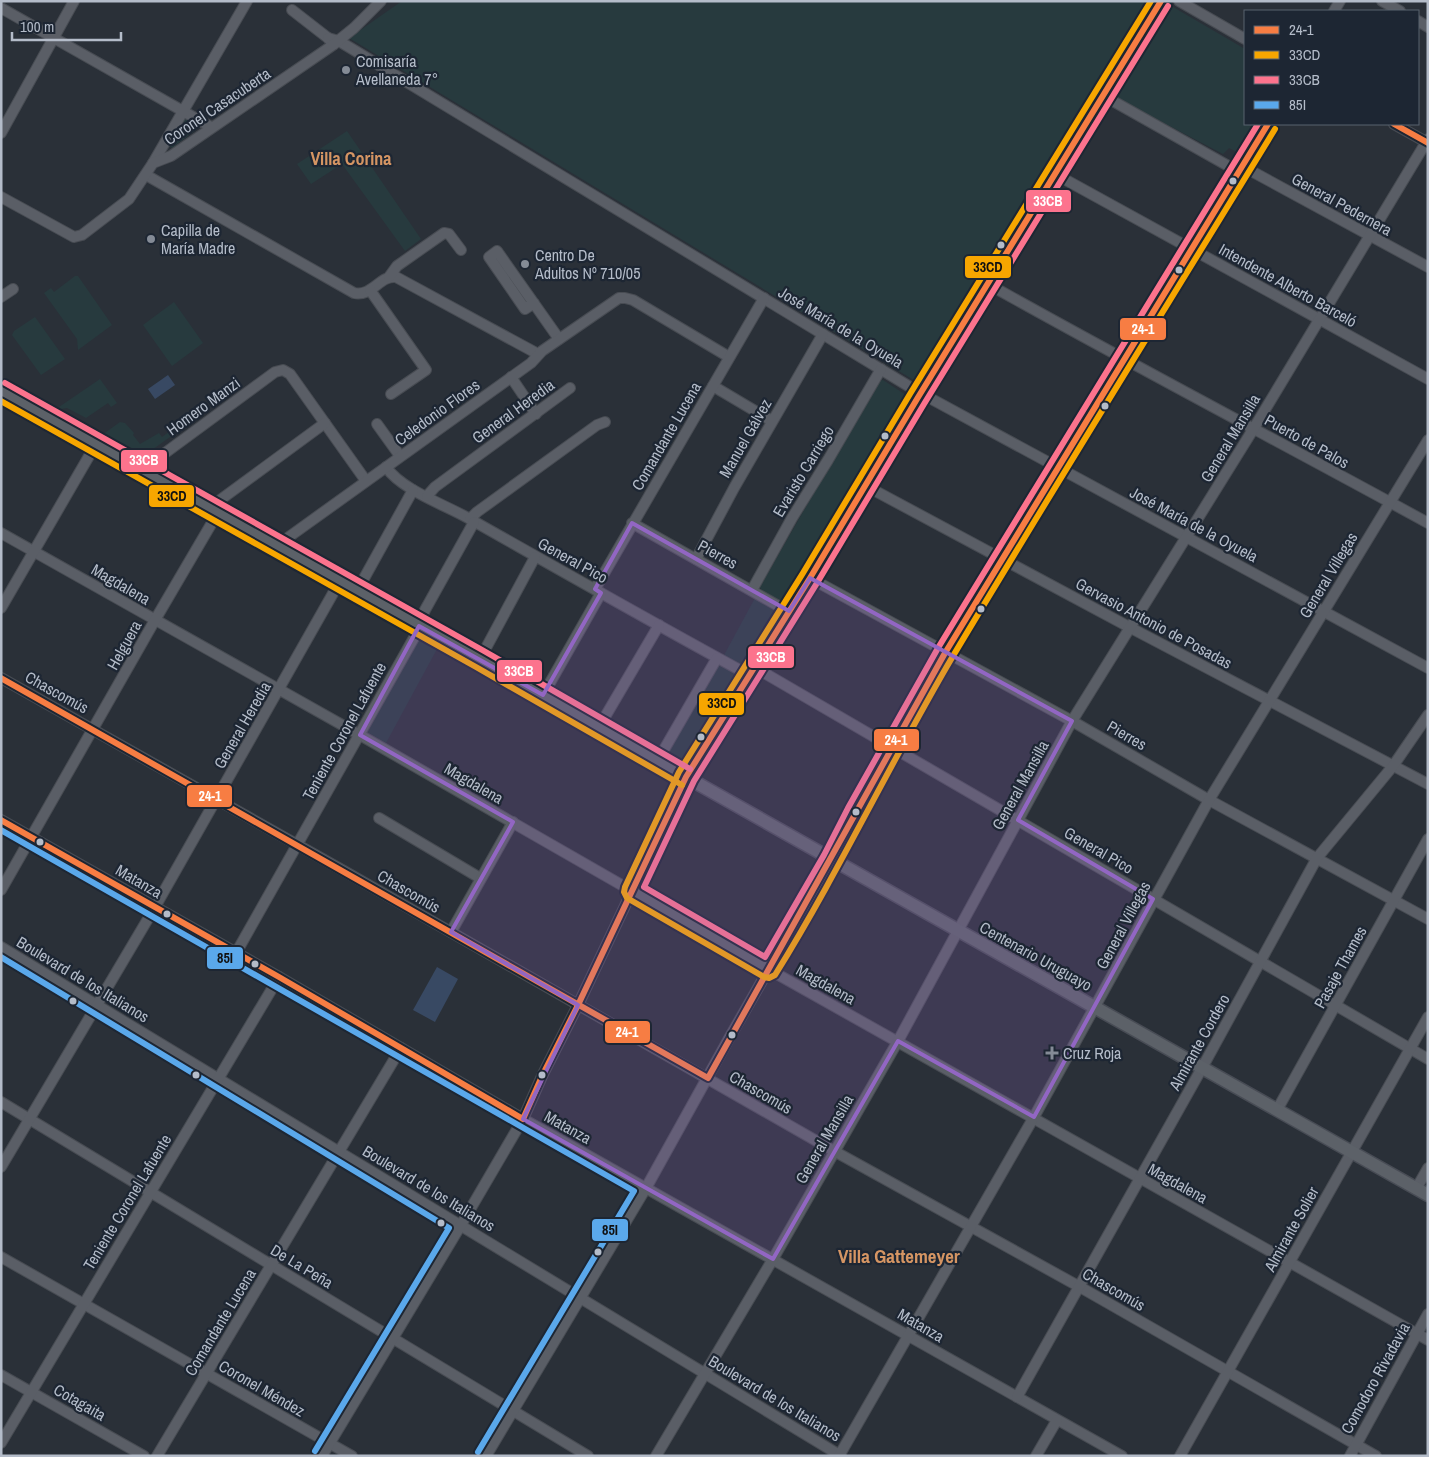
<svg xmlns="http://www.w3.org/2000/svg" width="1429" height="1457" viewBox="0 0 1429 1457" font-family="'Archivo Narrow',sans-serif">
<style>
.green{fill:#273a3e}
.water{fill:#384963}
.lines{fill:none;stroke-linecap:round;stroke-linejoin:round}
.minor-casing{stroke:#484c53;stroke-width:12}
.major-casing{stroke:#484c55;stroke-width:15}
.minor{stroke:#5a5e66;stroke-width:10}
.major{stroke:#5c6168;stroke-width:12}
.bus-1-casing{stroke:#1d2633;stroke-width:10}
.bus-2-casing{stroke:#1d2633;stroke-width:10}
.bus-3-casing{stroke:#1d2633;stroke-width:10}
.bus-4-casing{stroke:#1d2633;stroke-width:10}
.bus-1{stroke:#f77d43;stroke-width:6}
.bus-2{stroke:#f7a600;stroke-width:6}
.bus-3{stroke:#fc738d;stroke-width:6}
.bus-4{stroke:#5aa8eb;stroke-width:6}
.marked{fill:#9266c3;fill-opacity:0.2;stroke:#9266c3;stroke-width:4;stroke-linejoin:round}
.poi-dot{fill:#848b96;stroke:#1d2633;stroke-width:2}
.bus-dot{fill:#b4bcc9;stroke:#1d2633;stroke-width:2}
.labels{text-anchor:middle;stroke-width:4.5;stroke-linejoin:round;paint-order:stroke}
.poi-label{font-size:16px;fill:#b4bcc9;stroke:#1d2633;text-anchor:start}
.street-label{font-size:16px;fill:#b4bcc9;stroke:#1d2633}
.neighbourhood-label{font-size:18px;font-weight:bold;fill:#d59563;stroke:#1d2633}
.quarter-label{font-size:19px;font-weight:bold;fill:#d59563;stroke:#1d2633}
.line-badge{stroke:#1d2633;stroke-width:2}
.badge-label{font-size:14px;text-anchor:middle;font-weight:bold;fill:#fff}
.pale-badge-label{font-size:14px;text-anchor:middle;font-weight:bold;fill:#111}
</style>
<rect width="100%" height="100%" fill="#2a3038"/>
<g class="green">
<path d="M402 1H1149L971 290 917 382 349 38Z"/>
<path d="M1173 7 1245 49V124H1255L1237 152 1229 148 1223 154 1116 98 1115 95 1168 8Z"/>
<path d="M186 118 198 125V128L172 148 169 146 184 120Z"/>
<path d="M347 131 421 239 405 251 342 164 311 184 297 164Z"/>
<path d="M75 276H78L112 325 78 350 77 339 44 293 51 288 54 292Z"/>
<path d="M174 302 203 343 172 366 143 325Z"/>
<path d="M35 317 65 359 41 375 12 335 14 331Z"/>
<path d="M100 379 117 403 111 407 108 403 86 418 67 408 61 409 59 407Z"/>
<path d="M883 380 909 397 910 402 788 600 784 603 762 592 760 587 761 585 878 381Z"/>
<path d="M201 405 206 411 145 455H138L102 435 120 422 125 423 134 433 133 435 140 444 159 433 162 437 169 432 170 426Z"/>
<path d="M755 598 778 611 779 615 749 665 744 667 723 657Z"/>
<path d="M418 639 437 649 386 743 367 732Z"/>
<path d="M720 663 739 674 740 682 687 766H682L666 756Z"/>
</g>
<g class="water">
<path d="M168 375 175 385 155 399 148 389Z"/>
<path d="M437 967 458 979 435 1022 413 1010Z"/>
</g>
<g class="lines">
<g class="minor-casing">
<g id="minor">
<path d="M1179 1 1245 39"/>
<path d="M1382 1 1400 11"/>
<path d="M1 8 211 127"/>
<path d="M292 10 328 38 332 43"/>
<path d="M1334 11 1340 1"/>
<path d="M1418 21 1428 27"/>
<path d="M328 38 339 41 915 390 1428 668"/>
<path d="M1104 96 1239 172"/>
<path d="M1394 124 1428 143"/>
<path d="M1 133 74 1"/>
<path d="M153 163 247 1"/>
<path d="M1242 166 1428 267"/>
<path d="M1055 174 1428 379"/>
<path d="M146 175 354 293C372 297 380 275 396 277L538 354"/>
<path d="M1 197 74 237 82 235 129 199 153 163 171 156 333 45 354 28 381 1"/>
<path d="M389 277 397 266 444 233 449 234 461 250"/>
<path d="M988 284C1134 366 1282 443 1428 523"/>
<path d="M370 290 426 370 391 394"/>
<path d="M1 297 13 289"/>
<path d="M534 303 525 309 489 257 497 251 559 339"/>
<path d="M511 377 536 414"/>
<path d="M713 386 772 421"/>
<path d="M377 424 400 456"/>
<path d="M386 467C402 490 443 504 468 518 562 571 655 624 749 675"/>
<path d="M142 470 275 372 283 370 290 374 366 481"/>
<path d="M866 486 1131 628 1428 784"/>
<path d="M427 496 435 487 570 388"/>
<path d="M470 519 477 512 597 425 605 422"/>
<path d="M632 523 789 612"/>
<path d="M1 533 360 735 768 969 1428 1340"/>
<path d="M278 547 286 539 531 363 542 351 619 298H625L633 300 729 357"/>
<path d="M696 559 734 488 823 334"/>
<path d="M810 578 1072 721 1209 800 1428 919"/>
<path d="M595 589 764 298"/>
<path d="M752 590 792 518 828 460 881 369"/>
<path d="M357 591 413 490"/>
<path d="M1 608 96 444"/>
<path d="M480 659 535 557"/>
<path d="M754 667 1428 1059"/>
<path d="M1 678 344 871 834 1151 1080 1287 1376 1456"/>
<path d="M543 695 601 593"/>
<path d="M599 727 659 625"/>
<path d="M658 760 717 658"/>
<path d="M379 818 480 878"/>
<path d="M1 820 279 977 523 1119 1122 1456"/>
<path d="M1 890 155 620 213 521 215 510 220 500 325 423"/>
<path d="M451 932 513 822"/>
<path d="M1 947 841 1456"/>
<path d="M236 953 415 636 425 610 474 522"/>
<path d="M1 1102 588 1456"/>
<path d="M1277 1110 1428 839"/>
<path d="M1 1167 155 907 340 581"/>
<path d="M1416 1189 1428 1168"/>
<path d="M1 1257 352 1456"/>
<path d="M1 1375 144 1456"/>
<path d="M1017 1397 1202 1068 1317 858 1393 766 1428 715"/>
<path d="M1 1443 279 977"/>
<path d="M157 1456 401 1048"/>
<path d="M322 1456 461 1225 523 1119 543 1074 578 1005 686 777 810 578 917 399 1161 1"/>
<path d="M486 1456 646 1188 731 1035 832 859 856 812 945 653 1268 124"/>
<path d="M656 1456 773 1259 898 1041 1072 721 1254 428 1428 139"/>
<path d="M839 1456 1034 1117 1209 800 1428 440"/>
<path d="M1036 1456 1057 1420"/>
<path d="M1180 1456 1428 1017"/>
<path d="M1350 1456 1428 1314"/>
</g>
</g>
<g class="major-casing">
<path id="major" d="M1 391 480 659 686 777 1428 1195"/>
</g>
<use href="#minor" class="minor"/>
<use href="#major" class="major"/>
<g class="bus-1-casing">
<g id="bus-1">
<path d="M1394 124 1428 143"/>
<path d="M1 678 708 1078 945 653 1268 124"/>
<path d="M1 820 279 977 523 1119 543 1074 578 1005 686 777 810 578 917 399 1161 1"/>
</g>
</g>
<g class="bus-2-casing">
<g id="bus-2">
<path d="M1151 1 910 394 803 573 679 772 625 887 624 892 627 898 764 977 769 978 775 975C839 872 891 761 953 656 1059 479 1168 304 1275 129"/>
<path d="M1 401 476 667 682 785"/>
</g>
</g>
<g class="bus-3-casing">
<g id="bus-3">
<path d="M1168 6 924 404 817 583 694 781 644 887 765 957 824 855 848 808 938 648 1258 124"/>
<path d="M5 383 484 651 690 769"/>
</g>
</g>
<g class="bus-4-casing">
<g id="bus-4">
<path d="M1 830 634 1191 478 1452"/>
<path d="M1 957 449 1228 315 1451"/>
</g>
</g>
<use href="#bus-1" class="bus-1"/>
<use href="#bus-2" class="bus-2"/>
<use href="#bus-3" class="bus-3"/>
<use href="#bus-4" class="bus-4"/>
</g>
<path class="marked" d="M632 523 789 611 810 578 1072 721 1018 820 1153 899 1034 1117 898 1041 773 1259 523 1119 578 1005 451 932 513 822 360 735 419 626 543 695 601 593 595 589Z"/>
<g class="poi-dot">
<circle cx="346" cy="70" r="5"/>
<circle cx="151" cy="239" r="5"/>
<circle cx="525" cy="264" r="5"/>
<path d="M1049.5 1045.5h5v5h5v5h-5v5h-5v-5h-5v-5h5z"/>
</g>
<g class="bus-dot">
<circle cx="1233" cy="181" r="4.5"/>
<circle cx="1001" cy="245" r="4.5"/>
<circle cx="1179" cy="270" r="4.5"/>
<circle cx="1105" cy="406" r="4.5"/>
<circle cx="885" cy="436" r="4.5"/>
<circle cx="981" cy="609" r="4.5"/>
<circle cx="701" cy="737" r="4.5"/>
<circle cx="856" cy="812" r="4.5"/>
<circle cx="40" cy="842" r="4.5"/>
<circle cx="167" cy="914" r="4.5"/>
<circle cx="255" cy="964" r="4.5"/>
<circle cx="73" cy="1001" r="4.5"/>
<circle cx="732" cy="1035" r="4.5"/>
<circle cx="196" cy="1075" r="4.5"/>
<circle cx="542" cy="1075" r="4.5"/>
<circle cx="441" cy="1223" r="4.5"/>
<circle cx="598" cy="1252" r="4.5"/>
</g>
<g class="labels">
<g class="poi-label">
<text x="356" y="67">Comisaría<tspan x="356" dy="18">Avellaneda 7°</tspan></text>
<text x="161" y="236">Capilla de<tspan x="161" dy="18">María Madre</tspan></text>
<text x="535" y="261">Centro De<tspan x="535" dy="18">Adultos Nº 710/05</tspan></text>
<text x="1063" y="1059">Cruz Roja</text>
</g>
<g class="street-label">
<text transform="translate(217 106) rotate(-34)" y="6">Coronel Casacuberta</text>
<text transform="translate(1342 204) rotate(29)" y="6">General Pedernera</text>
<text transform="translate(1288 285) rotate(29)" y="6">Intendente Alberto Barceló</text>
<text transform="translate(841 327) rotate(31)" y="6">José María de la Oyuela</text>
<text transform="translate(203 406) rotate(-36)" y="6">Homero Manzi</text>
<text transform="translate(513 411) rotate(-36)" y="6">General Heredia</text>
<text transform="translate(437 412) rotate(-36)" y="6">Celedonio Flores</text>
<text transform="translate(666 436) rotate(-60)" y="6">Comandante Lucena</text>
<text transform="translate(745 438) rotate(-60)" y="6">Manuel Gálvez</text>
<text transform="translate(1230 438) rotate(-59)" y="6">General Mansilla</text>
<text transform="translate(1307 441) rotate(29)" y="6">Puerto de Palos</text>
<text transform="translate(803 471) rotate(-59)" y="6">Evaristo Carriego</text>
<text transform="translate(1194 524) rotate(28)" y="6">José María de la Oyuela</text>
<text transform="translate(718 554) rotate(29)" y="6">Pierres</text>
<text transform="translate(573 560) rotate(29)" y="6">General Pico</text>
<text transform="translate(1328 575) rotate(-59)" y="6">General Villegas</text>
<text transform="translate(121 584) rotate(30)" y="6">Magdalena</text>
<text transform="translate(1154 623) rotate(28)" y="6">Gervasio Antonio de Posadas</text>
<text transform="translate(124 645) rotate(-61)" y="6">Helguera</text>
<text transform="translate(57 692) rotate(29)" y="6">Chascomús</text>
<text transform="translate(242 725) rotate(-60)" y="6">General Heredia</text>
<text transform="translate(344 731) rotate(-61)" y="6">Teniente Coronel Lafuente</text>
<text transform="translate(1127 735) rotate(30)" y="6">Pierres</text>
<text transform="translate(474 783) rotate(30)" y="6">Magdalena</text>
<text transform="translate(1020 785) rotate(-61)" y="6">General Mansilla</text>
<text transform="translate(1099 850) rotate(30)" y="6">General Pico</text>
<text transform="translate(139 881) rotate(30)" y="6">Matanza</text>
<text transform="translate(409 891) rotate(30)" y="6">Chascomús</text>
<text transform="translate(1123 925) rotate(-62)" y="6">General Villegas</text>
<text transform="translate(1036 956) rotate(29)" y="6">Centenario Uruguayo</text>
<text transform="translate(1340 967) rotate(-61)" y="6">Pasaje Thames</text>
<text transform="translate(83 979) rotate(31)" y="6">Boulevard de los Italianos</text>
<text transform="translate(826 984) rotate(29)" y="6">Magdalena</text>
<text transform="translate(1199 1042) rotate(-61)" y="6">Almirante Cordero</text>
<text transform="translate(761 1092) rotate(30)" y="6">Chascomús</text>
<text transform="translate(568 1127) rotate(29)" y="6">Matanza</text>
<text transform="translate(824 1139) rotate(-60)" y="6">General Mansilla</text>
<text transform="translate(1178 1183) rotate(29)" y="6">Magdalena</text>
<text transform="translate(429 1188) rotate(31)" y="6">Boulevard de los Italianos</text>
<text transform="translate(127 1202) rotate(-59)" y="6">Teniente Coronel Lafuente</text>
<text transform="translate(1291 1229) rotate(-61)" y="6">Almirante Solier</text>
<text transform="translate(302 1266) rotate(31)" y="6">De La Peña</text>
<text transform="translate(1114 1289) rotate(30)" y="6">Chascomús</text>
<text transform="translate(220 1322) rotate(-59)" y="6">Comandante Lucena</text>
<text transform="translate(921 1325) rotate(30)" y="6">Matanza</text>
<text transform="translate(1375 1378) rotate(-61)" y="6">Comodoro Rivadavia</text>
<text transform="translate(262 1388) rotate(30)" y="6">Coronel Méndez</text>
<text transform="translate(775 1398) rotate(31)" y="6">Boulevard de los Italianos</text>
<text transform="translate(80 1402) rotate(30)" y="6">Cotagaita</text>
</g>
<g class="neighbourhood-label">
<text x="351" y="165">Villa Corina</text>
</g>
<g class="quarter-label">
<text x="899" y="1263">Villa Gattemeyer</text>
</g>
</g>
<g class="line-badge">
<rect x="1025" y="189" width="47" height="24" rx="5" fill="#fc738d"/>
<rect x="964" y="255" width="48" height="24" rx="5" fill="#f7a600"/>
<rect x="1119" y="317" width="48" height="24" rx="5" fill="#f77d43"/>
<rect x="120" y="449" width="48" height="24" rx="5" fill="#fc738d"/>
<rect x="148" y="484" width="47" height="24" rx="5" fill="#f7a600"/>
<rect x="747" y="645" width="48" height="24" rx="5" fill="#fc738d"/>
<rect x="496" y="659" width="47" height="24" rx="5" fill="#fc738d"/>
<rect x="698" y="692" width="47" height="24" rx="5" fill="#f7a600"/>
<rect x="873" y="728" width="47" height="24" rx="5" fill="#f77d43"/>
<rect x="186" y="784" width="47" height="24" rx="5" fill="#f77d43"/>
<rect x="206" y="946" width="38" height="24" rx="5" fill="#5aa8eb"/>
<rect x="604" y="1020" width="47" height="24" rx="5" fill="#f77d43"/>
<rect x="591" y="1218" width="38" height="24" rx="5" fill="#5aa8eb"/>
</g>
<g class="badge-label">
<text x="1048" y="206">33CB</text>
<text x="1143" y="334">24-1</text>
<text x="144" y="465">33CB</text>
<text x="771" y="662">33CB</text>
<text x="519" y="676">33CB</text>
<text x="896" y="745">24-1</text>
<text x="210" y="801">24-1</text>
<text x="627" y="1037">24-1</text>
</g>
<g class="pale-badge-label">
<text x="988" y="272">33CD</text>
<text x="172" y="501">33CD</text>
<text x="722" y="708">33CD</text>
<text x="225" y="963">85I</text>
<text x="610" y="1235">85I</text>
</g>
<rect width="1429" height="1457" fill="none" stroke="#b4bcc9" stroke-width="5"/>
<rect x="1244" y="10" width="175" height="115" fill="#1d2633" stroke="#59626f"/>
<rect x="1254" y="26" width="25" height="8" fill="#f77d43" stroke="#59626f"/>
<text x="1289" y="35" font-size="15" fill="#b4bcc9">24-1</text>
<rect x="1254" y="51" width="25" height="8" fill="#f7a600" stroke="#59626f"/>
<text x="1289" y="60" font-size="15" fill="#b4bcc9">33CD</text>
<rect x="1254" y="76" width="25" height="8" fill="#fc738d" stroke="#59626f"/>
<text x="1289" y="85" font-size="15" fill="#b4bcc9">33CB</text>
<rect x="1254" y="101" width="25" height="8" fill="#5aa8eb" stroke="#59626f"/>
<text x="1289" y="110" font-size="15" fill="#b4bcc9">85I</text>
<path d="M12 32v8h109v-8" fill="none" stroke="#b4bcc9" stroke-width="2.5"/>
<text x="20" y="32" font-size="15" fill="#b4bcc9" stroke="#1d2633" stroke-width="4" paint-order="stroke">100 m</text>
</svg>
